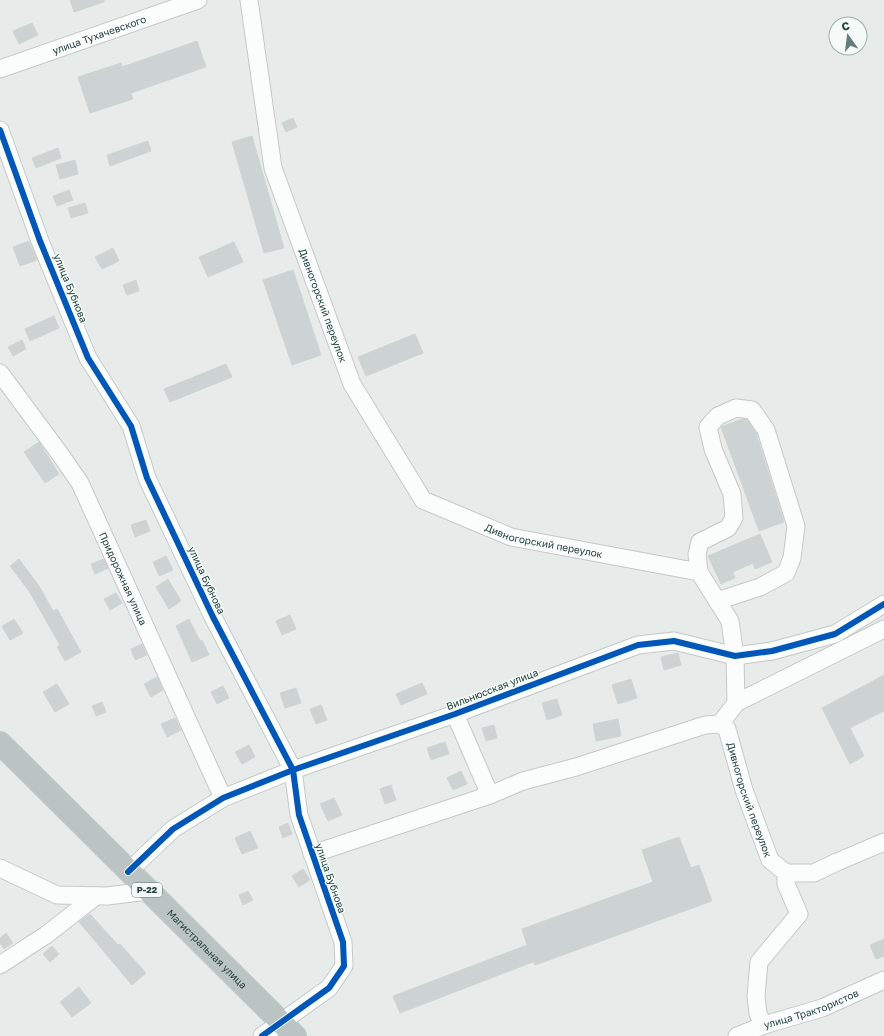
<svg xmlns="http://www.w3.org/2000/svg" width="884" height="1036" viewBox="0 0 884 1036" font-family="'Golos Text',sans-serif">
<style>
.building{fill:#cdd3d2;stroke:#cfd5d3}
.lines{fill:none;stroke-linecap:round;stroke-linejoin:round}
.minor-casing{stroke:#c4c9c7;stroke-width:19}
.highway-casing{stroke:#c1cbca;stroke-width:24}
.minor{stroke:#fbfcfc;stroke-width:17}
.highway{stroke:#bbc4c3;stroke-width:22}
.cycleway-casing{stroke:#f5faf8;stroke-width:8}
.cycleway{stroke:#0057b8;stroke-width:6}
.labels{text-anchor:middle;stroke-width:3;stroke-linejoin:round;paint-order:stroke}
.shield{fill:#f5faf8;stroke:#617975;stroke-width:1}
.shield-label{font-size:9px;font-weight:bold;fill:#21423d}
.street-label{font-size:10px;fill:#21423d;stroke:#f5faf8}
</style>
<rect width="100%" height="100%" fill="#e7ecea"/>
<g class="building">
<path d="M70 0H104V2L74 12Z"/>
<path d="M32 23 38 35 19 44 13 31Z"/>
<path d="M197 41 206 67 131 93 133 99 90 113 78 77 121 63 122 67Z"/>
<path d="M293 118 297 127 286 132 282 123Z"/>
<path d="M252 136 284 248 264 253 232 142Z"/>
<path d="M148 141 151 151 110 166 107 155Z"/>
<path d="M58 148 61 158 36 168 32 158Z"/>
<path d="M75 160 78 174 60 179 56 165Z"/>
<path d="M69 190 73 200 57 206 53 196Z"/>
<path d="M85 203 88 213 71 218 68 208Z"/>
<path d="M29 241 37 260 20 266 13 247Z"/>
<path d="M234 242 243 262 208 277 199 257Z"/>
<path d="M113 248 119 261 102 269 95 257Z"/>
<path d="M293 270 321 355 292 365 263 280Z"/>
<path d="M136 280 139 291 127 295 123 285Z"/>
<path d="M54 316 59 328 30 341 25 329Z"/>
<path d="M415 334 423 353 366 376 358 357Z"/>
<path d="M22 340 26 349 13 356 8 347Z"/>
<path d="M226 364 232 377 170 402 164 389Z"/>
<path d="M742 419H746L756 433 784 522 759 531 721 427Z"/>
<path d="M39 442 59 474 45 483 24 452Z"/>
<path d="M146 520 150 531 135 537 131 525Z"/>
<path d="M760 534 772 562 755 569 753 563 733 572 735 578 721 584 708 556Z"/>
<path d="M166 556 173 570 159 576 153 562Z"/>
<path d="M19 559 39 586 53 611 57 609 81 652 65 661 57 647 60 645 29 591 10 566Z"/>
<path d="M104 559 108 568 95 574 91 564Z"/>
<path d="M168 579 181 601 169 609 156 587Z"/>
<path d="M116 593 122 603 110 610 104 599Z"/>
<path d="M290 615 296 629 282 635 276 621Z"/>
<path d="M14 619 23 633 10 640 2 626Z"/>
<path d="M189 619 200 641 202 640 209 655 192 662 176 626Z"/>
<path d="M142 644 147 655 135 660 131 649Z"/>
<path d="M678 653 681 665 664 670 661 657Z"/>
<path d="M884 675V711L850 728 864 756 850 764 822 708Z"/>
<path d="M157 677 163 690 151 697 144 684Z"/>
<path d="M631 679 637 698 618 704 612 685Z"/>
<path d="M422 683 427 694 401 705 396 694Z"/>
<path d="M57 684 69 704 55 712 43 692Z"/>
<path d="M223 686 229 698 217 704 211 692Z"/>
<path d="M296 688 301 703 285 708 280 693Z"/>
<path d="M557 699 562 715 547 720 542 703Z"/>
<path d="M102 702 106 712 96 716 92 706Z"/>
<path d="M321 705 327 720 316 724 310 709Z"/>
<path d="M175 718 181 730 167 737 161 724Z"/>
<path d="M618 719 621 736 596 741 593 724Z"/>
<path d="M494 725 497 738 486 741 482 728Z"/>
<path d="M445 742 449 754 431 760 427 748Z"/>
<path d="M249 745 255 757 242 764 235 752Z"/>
<path d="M461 771 467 784 453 790 447 778Z"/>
<path d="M391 785 396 800 385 804 380 789Z"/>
<path d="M334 798 342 815 328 821 320 804Z"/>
<path d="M288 823 292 834 283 838 279 827Z"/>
<path d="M250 831 258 848 242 854 235 838Z"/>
<path d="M679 837 691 868 699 865 712 901 535 965 533 962 400 1013 393 996 527 945 522 929 653 882 642 850Z"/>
<path d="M303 869 310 880 299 887 292 876Z"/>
<path d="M248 891 253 900 243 905 239 895Z"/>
<path d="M90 914 118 945 120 944 146 973 132 985 79 922Z"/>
<path d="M6 933 13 943 4 949 0 943V938Z"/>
<path d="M884 939V956L876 959 870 945Z"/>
<path d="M52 946 59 954 50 962 43 954Z"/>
<path d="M79 987 91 1003 72 1017 60 1002Z"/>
</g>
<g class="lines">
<g class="minor-casing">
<g id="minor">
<path id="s1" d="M249 0 273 168 352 384 423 500 511 537 699 572 730 621 735 656 736 703 720 724 727 729 744 790 770 860 786 873V884L799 914 759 962 756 996 758 1014 764 1025"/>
<path id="s2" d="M0 69 198 0"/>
<path d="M0 130 40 241 88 358 131 426 147 478 213 617 293 770 299 815 343 942 344 966 329 988 262 1036"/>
<path id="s3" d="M0 373 60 454 80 483 223 798"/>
<path d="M699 572 697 554 700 542 728 528 734 518 732 494 713 449 708 427 718 416 736 408 752 410 766 430 796 526 792 558 786 573 760 587 717 601"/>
<path d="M736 703 884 629"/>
<path d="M455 714 490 795"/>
<path d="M312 854 490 795 523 781 576 767 705 725 720 724"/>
<path d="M0 868 57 895 107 896 148 891"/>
<path d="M128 872 173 829 223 798 293 770 455 714 638 645 674 641 735 656 772 651 835 634 884 604"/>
<path d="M786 873H814L837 862 884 842"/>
<path d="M0 965 46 935 96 896"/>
<path id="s4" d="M737 1036 764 1025 822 1008 884 980"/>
</g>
</g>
<g class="highway-casing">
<g id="highway">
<path id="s5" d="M0 743 295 1036"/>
</g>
</g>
<use href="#minor" class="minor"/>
<use href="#highway" class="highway"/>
<g class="cycleway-casing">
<g id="cycleway">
<path d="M0 130 40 241 88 358 131 426 147 478 213 617 293 770 299 815 343 942 344 966 329 988 262 1036"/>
<path d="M128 872 173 829 223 798 293 770 455 714 638 645 674 641 735 656 772 651 835 634 884 604"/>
</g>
</g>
<use href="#cycleway" class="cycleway"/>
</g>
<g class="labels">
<rect class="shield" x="132" y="883" width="30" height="14" rx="3"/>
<g class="shield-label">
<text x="147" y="893">Р-22</text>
</g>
<g class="street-label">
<text dy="4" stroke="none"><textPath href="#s2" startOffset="105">улица Тухачевского</textPath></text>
<text transform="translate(71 288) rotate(68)" y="4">улица Бубнова</text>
<text dy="4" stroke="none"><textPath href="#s1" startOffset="316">Дивногорский переулок</textPath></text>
<text dy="4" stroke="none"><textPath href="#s1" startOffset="664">Дивногорский переулок</textPath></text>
<text dy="4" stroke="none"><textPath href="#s3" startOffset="241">Придорожная улица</textPath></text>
<text transform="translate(207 580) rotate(65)" y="4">улица Бубнова</text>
<text transform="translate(492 689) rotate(-21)" y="4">Вильнюсская улица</text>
<text dy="4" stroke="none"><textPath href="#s1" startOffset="1072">Дивногорский переулок</textPath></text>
<text transform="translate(331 878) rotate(71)" y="4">улица Бубнова</text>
<text dy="4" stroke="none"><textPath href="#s5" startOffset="292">Магистральная улица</textPath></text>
<text dy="4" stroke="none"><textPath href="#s4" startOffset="79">улица Трактористов</textPath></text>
</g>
</g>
<g transform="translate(848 36) rotate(346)"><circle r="19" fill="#f5faf8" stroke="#a0b0ad"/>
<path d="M0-3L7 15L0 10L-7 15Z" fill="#667e7a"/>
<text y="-6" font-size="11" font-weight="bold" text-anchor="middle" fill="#21423d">С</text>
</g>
</svg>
